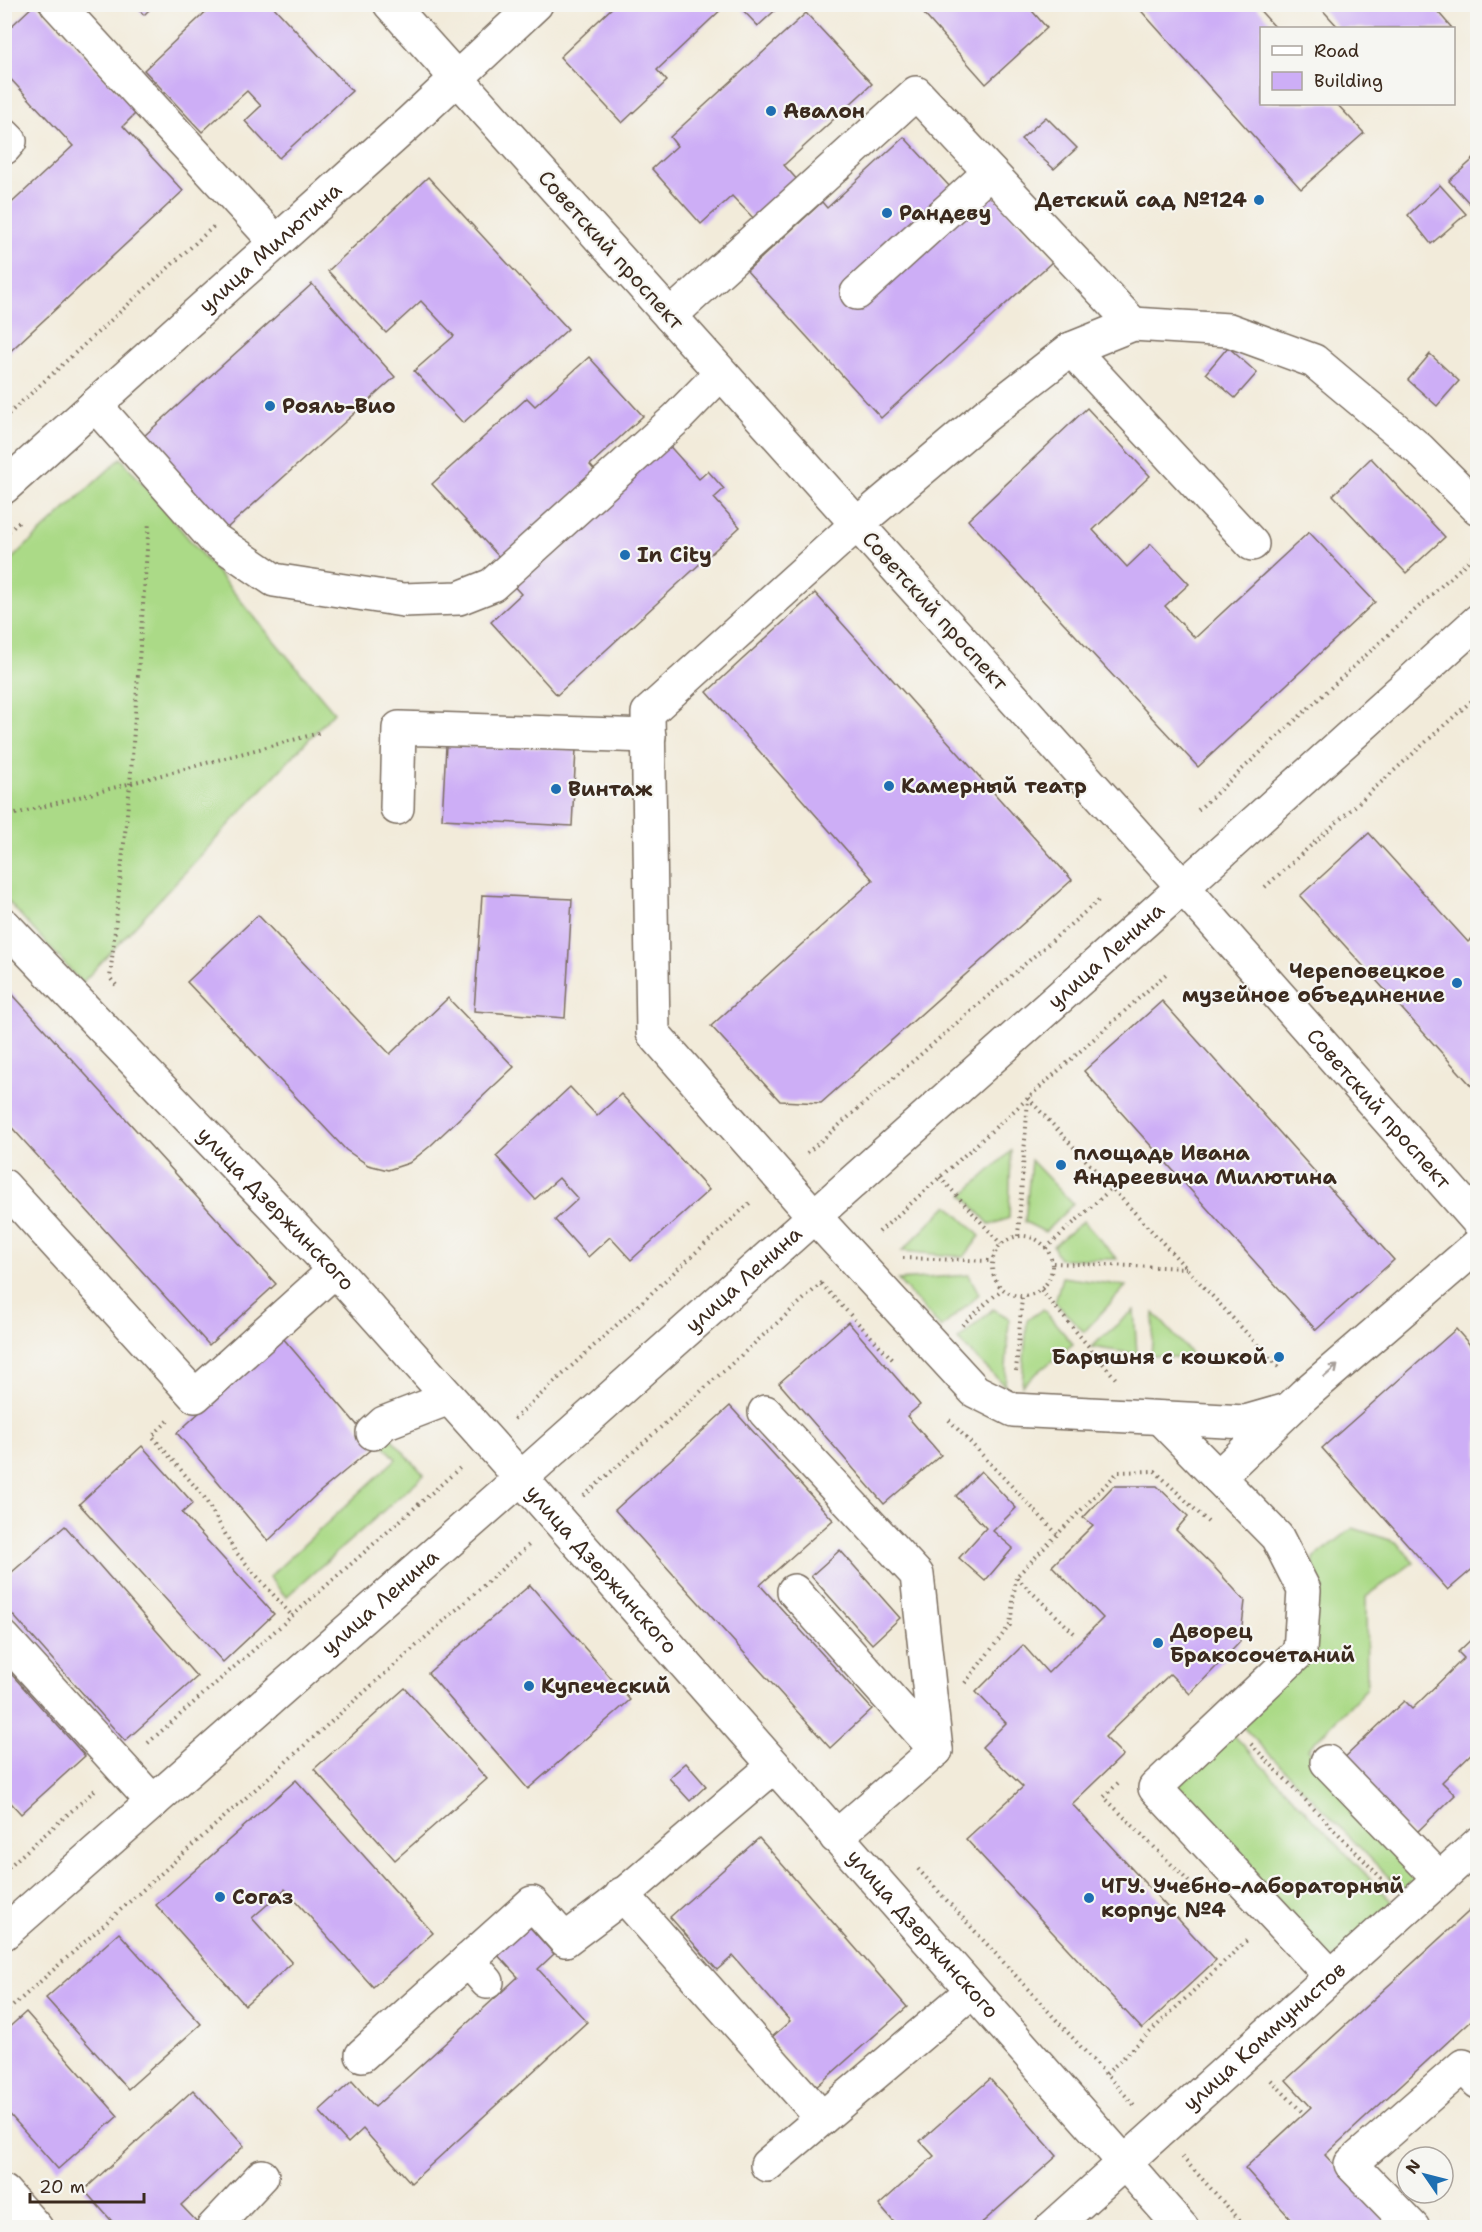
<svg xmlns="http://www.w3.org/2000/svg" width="1482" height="2232" viewBox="0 0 1482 2232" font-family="'Shantell Sans',sans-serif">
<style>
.grass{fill:#abda87;stroke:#738252;stroke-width:1.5}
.building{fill:#cdaef6}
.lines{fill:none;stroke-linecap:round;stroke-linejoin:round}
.minor-casing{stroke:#7b6e60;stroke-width:36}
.major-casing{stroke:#7b6e60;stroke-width:36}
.path{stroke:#7b6e60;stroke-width:4;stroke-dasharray:1.5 4.5;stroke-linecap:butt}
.minor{stroke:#fff;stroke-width:33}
.major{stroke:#fff;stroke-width:33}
.oneway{stroke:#a79f9a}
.poi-dot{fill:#1f6fb2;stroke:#f6f6f2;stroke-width:2}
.labels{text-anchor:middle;stroke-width:4.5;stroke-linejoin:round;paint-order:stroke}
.poi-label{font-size:21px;font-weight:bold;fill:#3b2a1e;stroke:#f6f6f2;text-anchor:start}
.street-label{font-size:21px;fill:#3b2a1e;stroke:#f6f6f2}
</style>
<rect width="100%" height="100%" fill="#f6f6f2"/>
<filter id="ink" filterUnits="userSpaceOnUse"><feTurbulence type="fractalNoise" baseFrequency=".0167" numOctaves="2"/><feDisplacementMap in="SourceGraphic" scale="12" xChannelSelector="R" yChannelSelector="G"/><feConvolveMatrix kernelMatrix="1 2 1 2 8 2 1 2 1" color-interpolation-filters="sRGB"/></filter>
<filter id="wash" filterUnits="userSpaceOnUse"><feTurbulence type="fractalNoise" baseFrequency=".008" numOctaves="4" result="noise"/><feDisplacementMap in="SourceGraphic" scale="24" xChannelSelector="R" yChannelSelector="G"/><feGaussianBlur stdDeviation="1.35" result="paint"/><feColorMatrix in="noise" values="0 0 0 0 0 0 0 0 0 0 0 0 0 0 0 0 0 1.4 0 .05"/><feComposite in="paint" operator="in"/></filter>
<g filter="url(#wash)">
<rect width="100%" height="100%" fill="#f2ebda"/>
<g class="grass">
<path d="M121 458 334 712 82 983 5 898V565Z"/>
<path d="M1011 1151 1009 1218 990 1225 963 1195Z"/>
<path d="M1031 1160 1073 1204 1045 1232 1025 1222Z"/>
<path d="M948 1205 980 1236 964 1257 902 1251Z"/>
<path d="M1083 1221 1117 1259H1060L1053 1246Z"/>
<path d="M969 1275 979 1294 941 1328 898 1280Z"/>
<path d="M1062 1277 1126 1286 1084 1332 1055 1302Z"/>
<path d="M993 1309 1009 1318 1005 1386 958 1340Z"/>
<path d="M1043 1309 1073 1344 1022 1385 1027 1320Z"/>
<path d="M1134 1310 1137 1354 1091 1347Z"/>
<path d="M1154 1313 1196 1359 1151 1355Z"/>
<path d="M384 1430 424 1475 286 1597 269 1577 396 1459 373 1433Z"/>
<path d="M1353 1528 1396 1542 1414 1562 1366 1597 1367 1688 1308 1749 1425 1874 1403 1892 1237 1721 1307 1654 1314 1558Z"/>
<path d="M1228 1729 1392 1902 1332 1960 1166 1788Z"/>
</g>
<g id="blocks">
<g class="building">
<path d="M35 4 137 112 123 126 183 191 4 357V210L73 146 4 72V33Z"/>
<path d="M134 4H155L144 15Z"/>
<path d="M214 4H271L352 91 279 158 245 121 261 106 247 91 202 132 144 70Z"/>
<path d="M616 4H727L657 70 667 81 622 123 560 57Z"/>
<path d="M737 4H782L758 26Z"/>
<path d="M915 4H1026L1047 28 986 84Z"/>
<path d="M1135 4H1254L1276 28H1262V104H1337L1364 133 1301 189Z"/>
<path d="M1317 4H1431L1452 28H1339Z"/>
<path d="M806 13 872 84 784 165 800 183 757 222 732 196 701 224 652 169 677 146 670 137Z"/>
<path d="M1046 117 1077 148 1054 169 1021 139Z"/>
<path d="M904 137 951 188 987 189 1053 261 881 418 747 271 822 202 827 208Z"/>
<path d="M1478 155V201L1472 206 1449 181Z"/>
<path d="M428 177 568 329 463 423 414 371 454 336 421 301 386 333 328 271Z"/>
<path d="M1440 185 1466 214 1431 244 1408 215Z"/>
<path d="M312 284 395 377 227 528 144 436Z"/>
<path d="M1228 347 1257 373 1235 398 1206 373Z"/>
<path d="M1430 354 1459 381 1437 406 1408 380Z"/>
<path d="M589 357 643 416 590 465 597 473 501 559 432 484 527 398 535 406Z"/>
<path d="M1087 408 1150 476 1093 530 1127 567 1151 544 1189 584 1165 606 1195 638 1309 532 1375 602 1198 767 968 520Z"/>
<path d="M665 441 699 479 708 471 724 489 714 498 740 527 557 695 491 622 521 594 510 582Z"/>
<path d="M1371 458 1445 537 1406 573 1333 495Z"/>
<path d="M815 593 1072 880 821 1103 780 1101 711 1026 873 880 707 692Z"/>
<path d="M446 746 576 749 572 826 442 819Z"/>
<path d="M1369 833 1468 942 1478 933V1093L1300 896Z"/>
<path d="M482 895 572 899 565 1018 474 1011Z"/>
<path d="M258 915 390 1054 448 998 514 1067 429 1147 409 1163 388 1170 368 1165 346 1150 187 982Z"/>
<path d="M4 985 276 1284 209 1345 4 1119Z"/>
<path d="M1162 1001 1394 1260 1316 1330 1084 1071Z"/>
<path d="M570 1087 597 1116 621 1094 709 1190 631 1260 610 1237 588 1257 555 1220 578 1199 559 1178 535 1199 496 1156Z"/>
<path d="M848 1322 920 1405 907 1416 941 1455 884 1504 779 1383Z"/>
<path d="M1456 1329 1478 1354V1568L1476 1566 1448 1590 1322 1448Z"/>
<path d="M282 1337 375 1446 316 1495 268 1541 177 1433Z"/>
<path d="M730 1406 833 1520 760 1585 872 1709 830 1748 615 1510Z"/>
<path d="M142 1446 193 1503 182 1513 274 1614 223 1662 79 1504Z"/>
<path d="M981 1471 1016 1508 993 1531 1013 1548 985 1581 959 1558 986 1528 956 1496Z"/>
<path d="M1113 1486H1157L1188 1516 1176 1530 1215 1568 1245 1601 1240 1642 1190 1694 1170 1674 1105 1737 1123 1755 1072 1804 1216 1960 1142 2029 966 1839 1023 1787 982 1747 1006 1723 976 1692 1023 1645 1048 1673 1103 1618 1052 1566 1093 1525 1083 1518Z"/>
<path d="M65 1526 197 1677 125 1741 4 1605V1579Z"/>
<path d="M840 1550 900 1618 872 1644 811 1576Z"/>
<path d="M530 1585 630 1700 528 1789 428 1673Z"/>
<path d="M1478 1633V1747L1442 1782 1455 1795 1413 1836 1340 1762 1404 1701 1412 1709 1464 1658 1458 1652Z"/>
<path d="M4 1666 85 1756 21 1814 4 1795Z"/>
<path d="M405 1688 487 1779 395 1860 314 1769Z"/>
<path d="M686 1763 706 1786 690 1801 669 1778Z"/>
<path d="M296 1780 433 1933 373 1987 285 1889 252 1918 292 1963 245 2005 156 1905Z"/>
<path d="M759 1838 907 2007 815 2088 771 2038 790 2021 733 1956 717 1970 670 1917Z"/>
<path d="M1478 1903V2014L1325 2155 1392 2228H1299L1245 2168 1311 2107 1286 2080Z"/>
<path d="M525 1922 554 1954 538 1969 587 2022 411 2183 363 2129 348 2143 319 2111 352 2081 375 2107 518 1977 494 1951Z"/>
<path d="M119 1933 201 2024 128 2089 46 1998Z"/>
<path d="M26 2012 118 2116 58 2169 5 2109V2031Z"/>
<path d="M990 2079 1057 2156 976 2228H899L879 2205 934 2156 920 2141Z"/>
<path d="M193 2090 244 2146 181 2205 201 2226 199 2228H118L84 2190Z"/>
</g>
</g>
</g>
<g filter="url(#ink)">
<use href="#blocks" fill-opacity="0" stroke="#7b6e60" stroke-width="1.5"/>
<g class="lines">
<g class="minor-casing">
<g id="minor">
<path d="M57 4 276 242"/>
<path d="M4 135 10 141 4 148"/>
<path d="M857 293 990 172"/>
<path d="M670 316 916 93 1133 324"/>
<path d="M1071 349 1252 544"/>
<path d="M95 405 214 539 274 580 403 600 459 598 492 585 677 418 721 373"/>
<path id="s1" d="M4 487 410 122 536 4"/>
<path d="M397 808 399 728 649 736"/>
<path id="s2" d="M4 925 335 1270 521 1478 1182 2228"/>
<path d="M4 1186 195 1396 335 1270"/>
<path d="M1287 1410 1245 1422 1013 1410 975 1391 814 1216 653 1033 648 713 857 524 985 416 1071 349 1133 324 1229 330 1314 361 1419 449 1478 508"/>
<path d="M765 1412 917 1575 936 1750"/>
<path d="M1160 1418 1277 1537 1304 1590 1300 1651 1155 1788 1331 1976"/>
<path d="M373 1433 384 1423 449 1398"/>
<path d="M1218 1477 1304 1395 1478 1245"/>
<path d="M794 1591 936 1750 836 1837"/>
<path d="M4 1638 153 1802"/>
<path d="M1327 1762 1439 1878"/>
<path d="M622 1894 822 2118"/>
<path id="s3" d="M4 1933 521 1478 1183 887 390 4"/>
<path d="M468 1960 487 1982"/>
<path d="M362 2055 532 1903 565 1940 609 1907 774 1766"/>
<path d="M767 2165 972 1991"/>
<path d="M4 2192 36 2228"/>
<path d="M213 2228 262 2176"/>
<path id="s4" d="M1052 2228 1478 1844"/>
<path d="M1413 2228 1351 2164 1463 2066 1478 2082"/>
</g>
</g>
<g class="major-casing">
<g id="major">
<path id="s5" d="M1478 621 1183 887 1478 1221"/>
</g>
</g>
<g class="path">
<path d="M4 418 214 226"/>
<path d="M4 535 19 522"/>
<path d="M1198 810 1478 552"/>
<path d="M4 817 319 733"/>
<path d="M1265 887 1478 695"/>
<path d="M116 985 110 978 130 785 149 522"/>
<path d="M1028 1098 1281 1370"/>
<path d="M807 1153 1100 899"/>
<path d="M940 1177 1001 1244"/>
<path d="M879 1232 1166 974"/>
<circle cx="1022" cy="1266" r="30"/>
<path d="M1018 1236 1028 1099"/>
<path d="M1046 1248 1112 1188"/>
<path d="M903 1258 992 1261"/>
<path d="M1053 1263 1186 1268"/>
<path d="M821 1284 895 1362"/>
<path d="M1041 1290 1116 1379"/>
<path d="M962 1325 1002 1289"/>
<path d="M1016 1371 1022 1297"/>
<path d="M514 1419 752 1201"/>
<path d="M949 1420 1057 1534"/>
<path d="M168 1421 152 1436 204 1497 235 1551 292 1616"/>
<path d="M584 1496 824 1281"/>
<path d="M1074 1633 1016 1577 1118 1472 1155 1471 1210 1524"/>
<path d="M965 1683 1010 1625 1016 1577"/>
<path d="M148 1743 462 1466"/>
<path d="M1251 1744 1384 1881"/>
<path d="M1118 1783 1104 1797 1198 1891"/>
<path d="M918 1869 1136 2107"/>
<path d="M4 1871 95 1790"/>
<path d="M4 2014 531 1543"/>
<path d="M1106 2074 1247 1940 1249 1942"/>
<path d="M1271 2080 1304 2114"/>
<path d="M1182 2157 1247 2228"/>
</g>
<use href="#minor" class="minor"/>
<use href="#major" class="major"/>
</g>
<defs><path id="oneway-shaft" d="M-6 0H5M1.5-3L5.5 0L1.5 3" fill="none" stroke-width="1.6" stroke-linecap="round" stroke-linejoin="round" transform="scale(1.5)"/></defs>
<use class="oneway" href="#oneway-shaft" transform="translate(1331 1371) rotate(-41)"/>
</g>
<g class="poi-dot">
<circle cx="771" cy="111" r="6"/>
<circle cx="1259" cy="200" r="6"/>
<circle cx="887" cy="213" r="6"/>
<circle cx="270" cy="406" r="6"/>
<circle cx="625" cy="555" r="6"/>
<circle cx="889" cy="786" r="6"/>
<circle cx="556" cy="789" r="6"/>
<circle cx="1457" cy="983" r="6"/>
<circle cx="1061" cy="1165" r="6"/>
<circle cx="1279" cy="1357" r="6"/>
<circle cx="1158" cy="1643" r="6"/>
<circle cx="529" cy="1686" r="6"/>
<circle cx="220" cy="1897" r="6"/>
<circle cx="1089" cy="1898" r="6"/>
</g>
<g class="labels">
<g class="poi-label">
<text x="783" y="118">Авалон</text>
<text x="1247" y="207" text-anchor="end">Детский сад №124</text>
<text x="899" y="220">Рандеву</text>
<text x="282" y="413">Рояль-Вио</text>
<text x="637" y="562">In City</text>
<text x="901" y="793">Камерный театр</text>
<text x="568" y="796">Винтаж</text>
<text x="1445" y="978" text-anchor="end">Череповецкое<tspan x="1445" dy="24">музейное объединение</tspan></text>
<text x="1073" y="1160">площадь Ивана<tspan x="1073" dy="24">Андреевича Милютина</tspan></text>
<text x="1267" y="1364" text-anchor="end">Барышня с кошкой</text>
<text x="1170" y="1638">Дворец<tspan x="1170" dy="24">Бракосочетаний</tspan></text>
<text x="541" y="1693">Купеческий</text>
<text x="1101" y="1893">ЧГУ. Учебно-лабораторный<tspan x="1101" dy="24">корпус №4</tspan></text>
<text x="232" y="1904">Согаз</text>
</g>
<g class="street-label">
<text dy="7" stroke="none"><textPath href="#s1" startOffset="358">улица Милютина</textPath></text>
<text transform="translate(611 250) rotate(48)" y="7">Советский проспект</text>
<text transform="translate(935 611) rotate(48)" y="7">Советский проспект</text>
<text dy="7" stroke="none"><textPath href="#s3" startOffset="1473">улица Ленина</textPath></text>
<text dy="7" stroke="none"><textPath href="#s5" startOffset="693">Советский проспект</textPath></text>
<text dy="7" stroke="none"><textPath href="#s2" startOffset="393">улица Дзержинского</textPath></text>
<text dy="7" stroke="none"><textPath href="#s3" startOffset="987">улица Ленина</textPath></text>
<text dy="7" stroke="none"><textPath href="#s2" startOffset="879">улица Дзержинского</textPath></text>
<text dy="7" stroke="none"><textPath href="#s3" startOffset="501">улица Ленина</textPath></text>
<text dy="7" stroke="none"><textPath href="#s2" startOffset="1365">улица Дзержинского</textPath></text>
<text dy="7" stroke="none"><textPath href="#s4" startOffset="286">улица Коммунистов</textPath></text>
</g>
</g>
<rect width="1482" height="2232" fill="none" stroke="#f6f6f2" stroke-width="24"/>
<rect x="1260" y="27" width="195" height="78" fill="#f6f6f2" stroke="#aba49d" stroke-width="1.5"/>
<rect x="1272" y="46" width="30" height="9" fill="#ffffff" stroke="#aba49d" stroke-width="1.5"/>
<text x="1314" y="57" font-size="18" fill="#3b2a1e">Road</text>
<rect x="1272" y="72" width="30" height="18" fill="#cdaef6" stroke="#aba49d" stroke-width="1.5"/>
<text x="1314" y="87" font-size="18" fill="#3b2a1e">Building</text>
<g transform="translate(1425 2175) rotate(305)"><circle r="28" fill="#f6f6f2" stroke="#aba49d" stroke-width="1.5"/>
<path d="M0-4.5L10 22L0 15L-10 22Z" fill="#1f6fb2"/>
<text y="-9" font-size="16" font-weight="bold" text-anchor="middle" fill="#3b2a1e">N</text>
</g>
<path d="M30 2193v9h114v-9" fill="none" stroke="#3b2a1e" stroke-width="3"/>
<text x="39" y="2193" font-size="18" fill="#3b2a1e" stroke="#f6f6f2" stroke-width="4.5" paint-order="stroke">20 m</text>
</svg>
